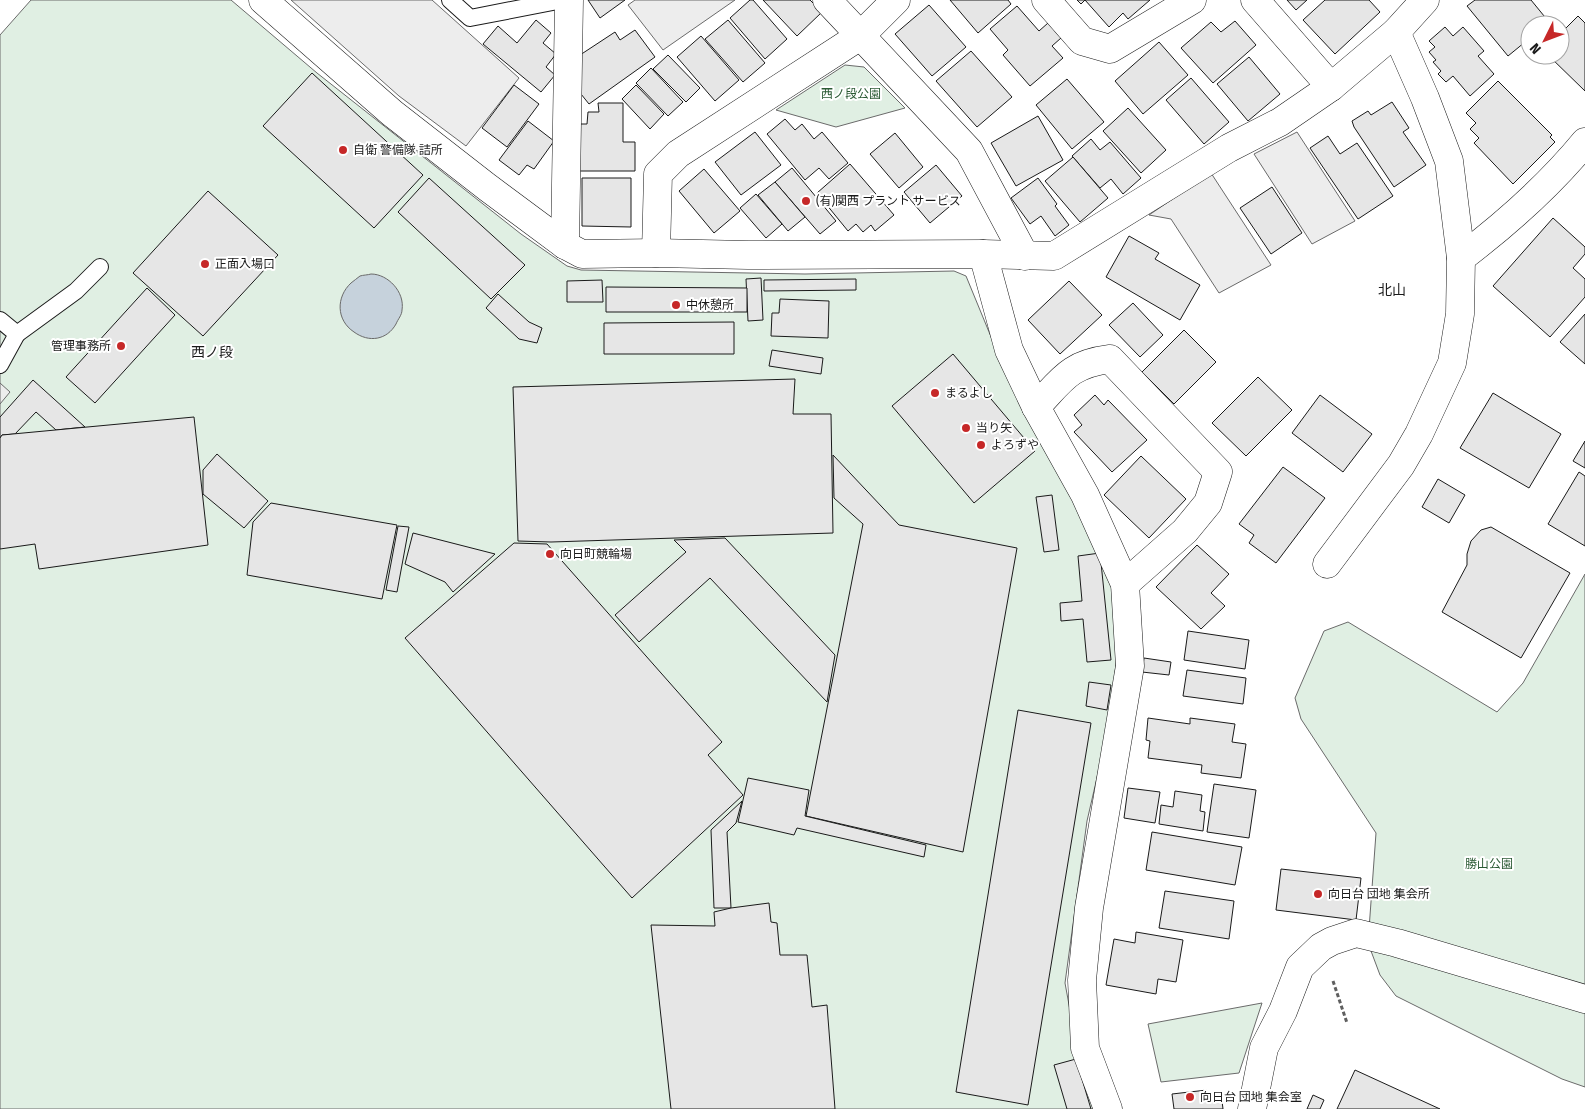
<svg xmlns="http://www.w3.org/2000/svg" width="1585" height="1109" viewBox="0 0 1585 1109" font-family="'Fira Sans Condensed','Noto Sans JP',sans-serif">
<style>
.green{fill:#e0efe3;stroke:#6a6a6a}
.parking{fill:#ededed;stroke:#6a6a6a}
.water{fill:#c6d2dc;stroke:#6a6a6a}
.building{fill:#e6e6e6;stroke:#1a1a1a}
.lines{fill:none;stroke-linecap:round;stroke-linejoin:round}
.lane-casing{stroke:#1a1a1a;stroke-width:18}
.street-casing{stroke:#1a1a1a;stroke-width:29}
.path{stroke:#5f5f5f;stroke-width:3;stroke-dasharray:4 2.5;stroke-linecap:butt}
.lane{stroke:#fff;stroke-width:16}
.street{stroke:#fff;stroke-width:28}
.poi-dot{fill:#c62828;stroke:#fff;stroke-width:2}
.labels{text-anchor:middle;stroke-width:4;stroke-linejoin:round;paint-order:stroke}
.park-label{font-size:12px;fill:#2b5a34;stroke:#fff}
.poi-label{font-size:12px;fill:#1a1a1a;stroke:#fff;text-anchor:start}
.neighbourhood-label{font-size:14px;fill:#1a1a1a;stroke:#fff}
</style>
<rect width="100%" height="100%" fill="#fff"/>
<g class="green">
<path d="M31 0H231L317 73 521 234 567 266 581 270 805 274 954 271 966 276 1003 366 1112 576 1118 645 1110 721 1087 821 1065 983 1074 1032 1096 1109H0V35Z"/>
<path d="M845 65 864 67 905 108 836 127 776 110Z"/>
<path d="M1585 574V1087L1562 1079 1396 996 1380 975 1368 943 1376 833 1301 719 1295 698 1324 631 1348 622 1497 712 1523 683Z"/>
<path d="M1262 1003 1239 1073 1161 1082 1148 1024Z"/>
</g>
<g class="parking">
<path d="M291 0H432L519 78 466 146 399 96Z"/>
<path d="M635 0H735L663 50 628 5Z"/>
<path d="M1297 132 1355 221 1312 244 1254 154Z"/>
<path d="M1211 173 1271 265 1219 293 1171 219 1149 215Z"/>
<path d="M0 383 10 392 0 404Z"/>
</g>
<path class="water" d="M371 274C388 274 405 292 402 310 402 315 398 319 396 324 387 340 369 343 354 332 336 320 336 297 351 283 354 281 357 278 360 276 363 275 368 275 371 274Z"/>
<g class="building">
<path d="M588 0H625L600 18Z"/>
<path d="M750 0H753L787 39 765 59 730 18Z"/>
<path d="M763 0H810L822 12 797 36Z"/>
<path d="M950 0H1008L1011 4 978 33Z"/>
<path d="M1077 0H1150L1128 19 1123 13 1109 27 1085 0 1081 4Z"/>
<path d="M1287 0H1307L1296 10Z"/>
<path d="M1325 0H1369L1380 12 1335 54 1303 20Z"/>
<path d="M1475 0H1531L1549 22 1545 25H1530V38L1508 56 1467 6Z"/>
<path d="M929 5 966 47 932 76 895 34Z"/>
<path d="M1017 6 1039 31 1048 23 1061 38 1052 46 1063 58 1030 86 1003 55 1008 50 990 29Z"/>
<path d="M1578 16 1585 23V91L1548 55H1560V34Z"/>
<path d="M536 20 551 33 543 43 556 54 546 67 555 75 541 92 483 44 498 26 517 43Z"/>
<path d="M728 20 765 63 743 82 705 39Z"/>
<path d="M1235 21 1256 45 1213 83 1181 48 1211 22 1221 32Z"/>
<path d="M1445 27 1453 36 1463 27 1484 51 1478 56 1494 74 1470 96 1453 76 1446 82 1438 74 1441 71 1433 62 1436 60 1429 52 1435 47 1429 41Z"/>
<path d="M635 30 655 57 589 104 581 94 580 55 615 32 620 40Z"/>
<path d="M701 36 739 80 715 101 677 57Z"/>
<path d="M1159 42 1188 75 1143 114 1115 81Z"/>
<path d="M971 51 1012 97 977 127 936 81Z"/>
<path d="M668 55 700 88 686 102 653 69Z"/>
<path d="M1249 57 1280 94 1248 121 1217 84Z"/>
<path d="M651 68 683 102 668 116 636 83Z"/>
<path d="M312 73 423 175 374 228 263 126Z"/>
<path d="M1191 78 1229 122 1204 144 1166 100Z"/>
<path d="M1067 79 1104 122 1072 149 1036 105Z"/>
<path d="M1498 81 1552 135 1550 137 1555 142 1513 184 1474 143 1479 138 1470 129 1476 123 1466 113Z"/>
<path d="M514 85 539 104 507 147 482 128Z"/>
<path d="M636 85 664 114 650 129 622 99Z"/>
<path d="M1392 102 1409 128 1403 132 1426 165 1394 187 1354 127 1352 121 1368 111 1371 115Z"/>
<path d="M598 103H623V142H635V171H579V124H587L588 112H599Z"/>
<path d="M1128 108 1166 150 1141 173 1103 131Z"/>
<path d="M1038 116 1063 160 1016 186 991 143Z"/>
<path d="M785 119 795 130 802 124 814 139 822 132 848 163 829 179 819 168 805 180 767 134Z"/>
<path d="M528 121 554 141 534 169 527 165 519 175 499 160Z"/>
<path d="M755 132 781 165 741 195 715 162Z"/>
<path d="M895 133 923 167 899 188 870 154Z"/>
<path d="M1328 136 1340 154 1357 143 1393 196 1358 219 1310 148Z"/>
<path d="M1091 139 1100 150 1110 142 1141 178 1123 194 1111 179 1100 188 1072 156Z"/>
<path d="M1073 157 1108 198 1080 222 1045 181Z"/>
<path d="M850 164 894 215 875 231 871 225 863 232 856 224 848 231 817 193Z"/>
<path d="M936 165 962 196 930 223 904 192Z"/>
<path d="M792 168 836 221 820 234 775 182Z"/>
<path d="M704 169 740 211 714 233 679 191Z"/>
<path d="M429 178 525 265 491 299 398 212Z"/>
<path d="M582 178H631V227L582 226Z"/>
<path d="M1038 178 1057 204 1055 206 1069 225 1055 236 1041 216 1030 224 1011 198Z"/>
<path d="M775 182 805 217 788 231 758 195Z"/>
<path d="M1272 187 1302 233 1271 254 1240 208Z"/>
<path d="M208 191 278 255 203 336 133 273Z"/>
<path d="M756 194 782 224 766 238 740 208Z"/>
<path d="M1553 218 1585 247V254L1573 268 1585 279V297L1550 337 1493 286Z"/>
<path d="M1129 236 1159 253 1155 259 1200 285 1180 320 1106 277Z"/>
<path d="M761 278 763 320 748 321 746 279Z"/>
<path d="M856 279V290L764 291V280Z"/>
<path d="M602 280 603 302H567V281Z"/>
<path d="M1069 281 1102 315 1060 354 1028 320Z"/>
<path d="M606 287 747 288V312H606Z"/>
<path d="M147 288 175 315 95 403 66 377Z"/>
<path d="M498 294 529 322 542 328 537 343 519 339 486 308Z"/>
<path d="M780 299 829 301 828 338 771 336 772 313H779Z"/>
<path d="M1133 303 1163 335 1140 357 1109 325Z"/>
<path d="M1585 314V364L1560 342Z"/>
<path d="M734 322V354H604V323Z"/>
<path d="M1184 330 1216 362 1174 404 1142 372Z"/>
<path d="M772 350 823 358 821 374 769 366Z"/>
<path d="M953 354 1035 451 974 503 892 406Z"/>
<path d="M1258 377 1292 410 1246 456 1212 423Z"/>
<path d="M795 379 793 414H831L833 533 551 542 518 541 513 387Z"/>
<path d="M33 380 85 427 56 430 36 412 15 434 2 435 0 438V417Z"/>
<path d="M1493 393 1561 434 1529 488 1460 448Z"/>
<path d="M1095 395 1104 405 1108 400 1147 440 1112 472 1074 432 1082 425 1074 415Z"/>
<path d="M1320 395 1372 434 1343 472 1292 433Z"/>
<path d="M194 417 208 545 39 569 35 544 0 549V438L2 435Z"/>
<path d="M1585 441V468L1573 461Z"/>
<path d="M217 454 268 501 244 528 203 494V470Z"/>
<path d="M833 455 899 525 1017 548 963 852 806 816 863 524 834 498Z"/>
<path d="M1141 456 1186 499 1149 538 1104 495Z"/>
<path d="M1283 467 1325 498 1276 563 1249 543 1254 535 1239 524Z"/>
<path d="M1579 472 1585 476V546L1548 524Z"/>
<path d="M1438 479 1465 495 1449 523 1422 507Z"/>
<path d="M1052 495 1059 550 1044 552 1036 497Z"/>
<path d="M271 503 397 525 382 599 247 575 253 522Z"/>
<path d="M398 526 409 527 397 592 386 590Z"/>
<path d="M1491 527 1570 573 1521 658 1442 612 1467 565V554L1471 541 1481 530Z"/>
<path d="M413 533 495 554 453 592 445 582 405 564Z"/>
<path d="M725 538 835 655 827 702 710 578 639 642 615 615 686 552 674 540Z"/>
<path d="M514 543 547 544 722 742 708 755 743 795 632 898 405 638Z"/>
<path d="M1197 545 1229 574 1211 593 1225 606 1201 629 1156 587Z"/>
<path d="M1100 553 1111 660 1087 662 1083 619 1061 621 1060 603 1082 601 1078 556Z"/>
<path d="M1188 631 1249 640 1245 669 1184 660Z"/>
<path d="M1144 658 1171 662 1169 675 1142 672Z"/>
<path d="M1187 670 1246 678 1243 704 1183 696Z"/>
<path d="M1089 682 1111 685 1107 710 1086 706Z"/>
<path d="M1018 710 1091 723 1028 1105 956 1092Z"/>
<path d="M1148 718 1190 724V718L1235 724 1232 742 1246 744 1241 778 1201 773 1202 765 1148 758 1150 741 1146 740Z"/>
<path d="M748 778 809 790 805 816 926 845 924 857 797 828 794 835 738 822Z"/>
<path d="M1214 784 1256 790 1249 838 1207 832Z"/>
<path d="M1128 788 1160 792 1155 823 1124 818Z"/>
<path d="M1175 791 1202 795 1200 811 1205 812 1203 831 1159 824 1161 805 1173 807Z"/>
<path d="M742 801 736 823 727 832 731 908H714L711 830Z"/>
<path d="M1152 832 1242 847 1235 885 1146 870Z"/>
<path d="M1281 869 1361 878 1356 920 1276 910Z"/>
<path d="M1165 891 1234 901 1229 939 1159 928Z"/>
<path d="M769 903 771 922 777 923 780 955H807L812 1007 827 1005 835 1109H671L651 925 715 926 714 912 731 908Z"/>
<path d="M1136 932 1183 940 1176 982 1158 979 1156 994 1106 985 1114 939 1135 943Z"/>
<path d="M1076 1059 1091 1109H1067L1054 1065Z"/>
<path d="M1355 1070 1440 1109H1337Z"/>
<path d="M1207 1090 1209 1102 1222 1101 1223 1109H1174L1172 1094Z"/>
<path d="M1313 1095 1324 1100 1320 1109H1307Z"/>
</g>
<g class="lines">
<g class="lane-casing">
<g id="lane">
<path d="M450 0 470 18 563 0"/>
<path d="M0 320 17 334 0 365"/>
<path d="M17 334 76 291 100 267"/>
</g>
</g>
<g class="street-casing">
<g id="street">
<path d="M263 0 392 113 487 187 565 245 582 254 656 253 748 255 983 254 1054 256 1229 148 1280 122 1331 87 1396 32 1425 0"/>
<path d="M827 0 969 151 1025 256"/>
<path d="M1046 0 1082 41 1110 49 1192 0"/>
<path d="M1255 0 1331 87"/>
<path d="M565 245 569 0"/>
<path d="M656 253 658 174 678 154 860 36 896 0"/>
<path d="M983 254 1009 350 1036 407 1085 495 1125 584 1130 666 1089 908 1082 980 1085 1048 1108 1109"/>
<path d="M1461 258C1507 223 1548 187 1585 142"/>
<path d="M1036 407C1062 380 1069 364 1110 359L1218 472 1208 503 1185 531 1125 584"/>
<path d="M1327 564 1401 465 1419 434 1452 363 1460 314 1461 258 1449 161 1425 98 1396 32"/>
<path d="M1252 1109 1264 1048 1283 1011 1300 967 1321 947 1332 941 1356 933 1397 943 1585 999"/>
</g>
</g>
<path class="path" d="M1333 981 1347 1023"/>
<use href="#lane" class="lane"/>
<use href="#street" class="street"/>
</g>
<g class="poi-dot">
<circle cx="343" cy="150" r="5"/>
<circle cx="806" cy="201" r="5"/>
<circle cx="205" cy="264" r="5"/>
<circle cx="676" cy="305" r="5"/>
<circle cx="121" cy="346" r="5"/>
<circle cx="935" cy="393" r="5"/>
<circle cx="966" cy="428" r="5"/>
<circle cx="981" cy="445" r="5"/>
<circle cx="550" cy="554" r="5"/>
<circle cx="1318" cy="894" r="5"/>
<circle cx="1190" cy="1097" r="5"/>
</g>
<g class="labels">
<g class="park-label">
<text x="851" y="98">西ノ段公園</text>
<text x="1489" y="868">勝山公園</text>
</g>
<g class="poi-label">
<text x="353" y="154">自衛 警備隊 詰所</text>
<text x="816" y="205">(有)関西 プラント サービス</text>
<text x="215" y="268">正面入場口</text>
<text x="686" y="309">中休憩所</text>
<text x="111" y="350" text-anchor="end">管理事務所</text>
<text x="945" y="397">まるよし</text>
<text x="976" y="432">当り矢</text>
<text x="991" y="449">よろずや</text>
<text x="560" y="558">向日町競輪場</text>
<text x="1328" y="898">向日台 団地 集会所</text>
<text x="1200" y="1101">向日台 団地 集会室</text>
</g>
<g class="neighbourhood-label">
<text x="1392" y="295">北山</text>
<text x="212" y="357">西ノ段</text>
</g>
</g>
<g transform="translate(1545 40) rotate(228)"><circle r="24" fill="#ffffff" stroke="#a3a3a3"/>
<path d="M0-4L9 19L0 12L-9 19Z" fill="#c62828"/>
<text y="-8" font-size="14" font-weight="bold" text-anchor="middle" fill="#1a1a1a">N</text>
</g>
</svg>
